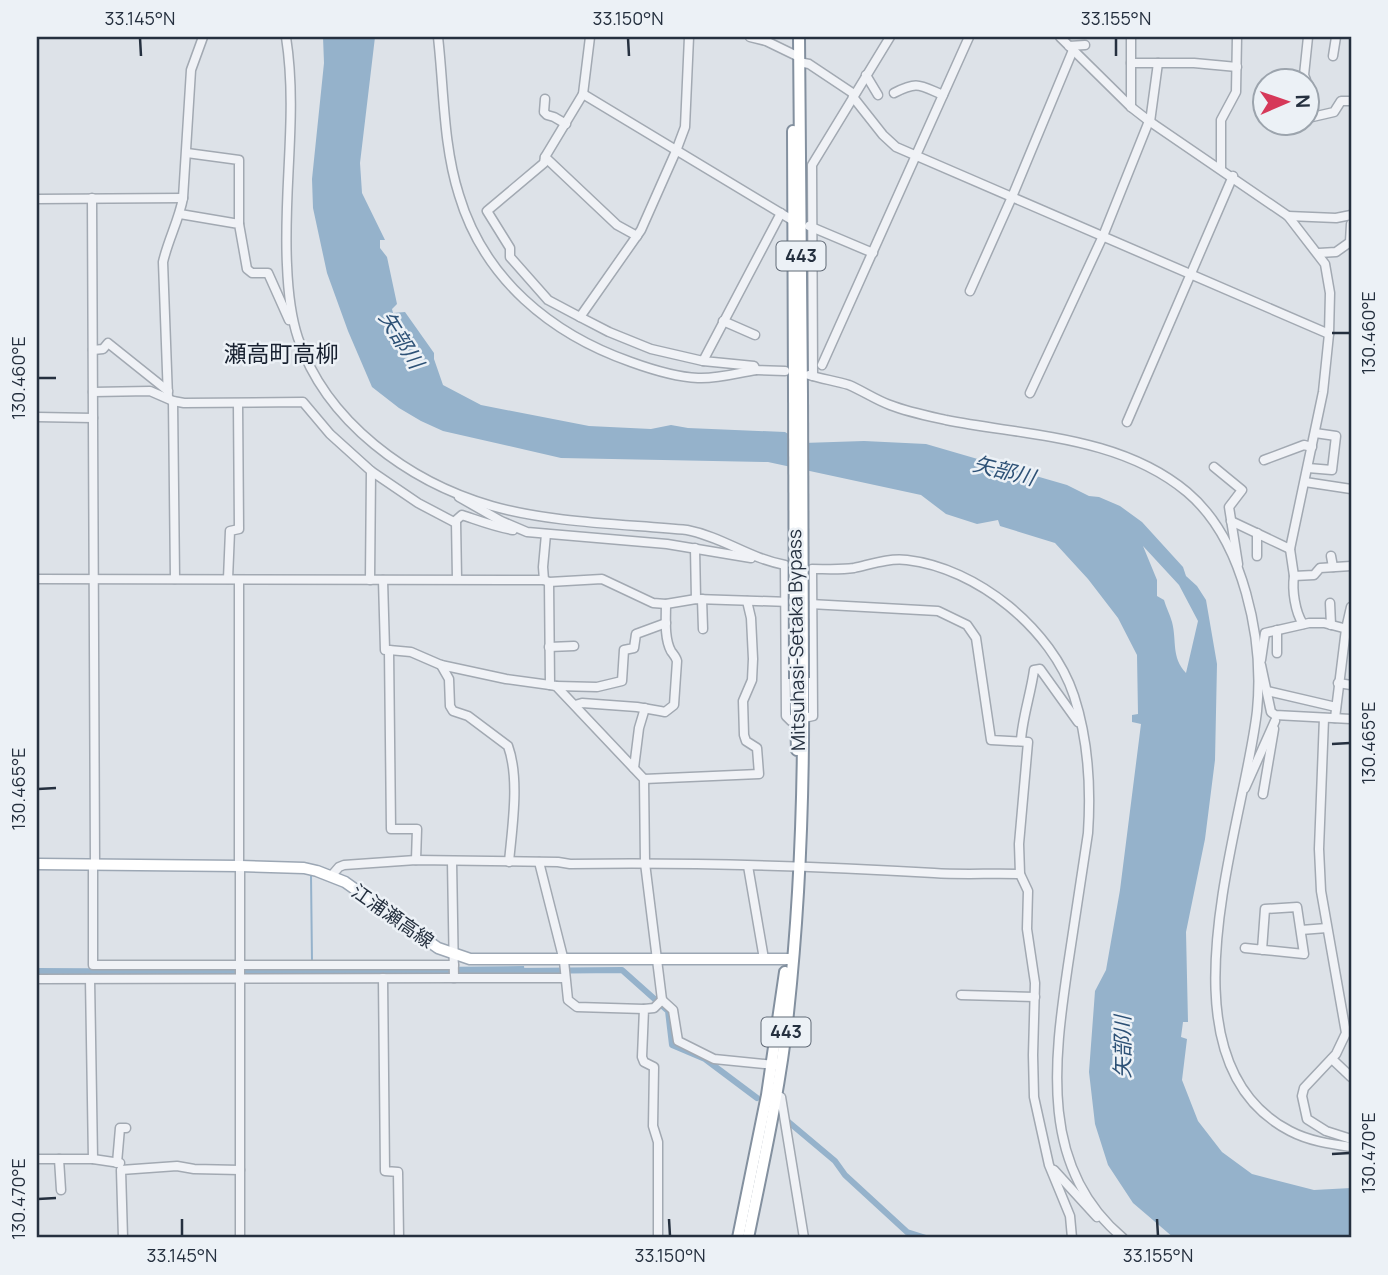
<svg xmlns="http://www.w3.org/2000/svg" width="1388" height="1275" viewBox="0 0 1388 1275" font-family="Manrope,'Noto Sans JP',sans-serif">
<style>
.water{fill:#95b2cb;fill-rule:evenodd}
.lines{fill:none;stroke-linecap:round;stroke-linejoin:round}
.stream{stroke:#95b2cb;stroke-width:2}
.canal{stroke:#95b2cb;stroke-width:6}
.minor-casing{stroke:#a2a9b2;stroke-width:11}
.major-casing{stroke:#9ca7b4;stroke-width:13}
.highway-casing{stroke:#83909f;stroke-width:14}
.minor{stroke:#f0f2f6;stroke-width:8}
.major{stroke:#fff;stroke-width:10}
.highway{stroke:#fff;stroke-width:10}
.highway-bridge-casing{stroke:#83909f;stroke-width:14;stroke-linecap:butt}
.highway-bridge{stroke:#fff;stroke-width:10}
.ticks{fill:none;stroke:#25303f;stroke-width:2.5}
.labels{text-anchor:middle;stroke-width:5;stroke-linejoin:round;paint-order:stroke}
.shield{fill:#ecf1f6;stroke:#616a76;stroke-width:2}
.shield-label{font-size:18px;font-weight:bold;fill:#25303f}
.street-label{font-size:19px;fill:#25303f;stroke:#ecf1f6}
.water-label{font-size:21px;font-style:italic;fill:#2d5176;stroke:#ecf1f6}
.quarter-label{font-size:23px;fill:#182130;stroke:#ecf1f6}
.neatline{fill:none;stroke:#25303f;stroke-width:2.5}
.ticks-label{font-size:18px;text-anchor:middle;fill:#25303f}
</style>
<rect width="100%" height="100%" fill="#dde2e8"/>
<g class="water">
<path d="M323 37H375L360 163 362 193 385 240H380V248L387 257 397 304 392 309 393 313 405 312 434 353V359L443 385 481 405 589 426 651 429 671 425 688 428 785 432 803 443 864 441 926 444 1067 485 1089 496 1099 497 1120 506 1142 522 1183 567 1186 576 1197 586 1206 600 1217 664 1215 760 1205 839 1186 932 1188 1022H1183L1181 1037 1187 1039 1182 1080 1198 1121 1222 1152 1252 1174 1314 1190 1351 1188V1238H1174L1133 1203 1108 1165 1095 1124 1089 1072 1095 991 1106 970 1120 890 1141 724 1132 722V715L1138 714 1137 655 1118 618 1088 579 1055 543 1000 526 998 520 977 524 946 514 921 495 768 462 561 458 443 431 421 421 399 408 372 387 348 331 327 273 313 208 312 179 324 63ZM1143 546 1179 585 1198 621 1186 673C1171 657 1177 641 1172 622 1170 615 1166 607 1164 600L1157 596V580Z"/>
<path d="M524 966 525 975H516L246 976 245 973H235V976H37V968L235 969Z"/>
</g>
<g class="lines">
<path class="stream" d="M311 875 312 962"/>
<g class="canal">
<path d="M517 971 622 970 668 1011 672 1045 705 1059 757 1098"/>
<path d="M785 1119 835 1161 845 1175 907 1232 926 1238"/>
</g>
<g class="minor-casing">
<g id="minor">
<path d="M286 37C298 113 283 188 287 265 288 290 290 314 298 338 326 422 409 482 492 506 551 523 625 524 687 530 723 537 748 558 785 565L786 716 791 721 813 716 812 569C826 569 840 570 854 568 872 564 888 558 907 560 977 568 1052 629 1074 696 1088 739 1091 788 1088 833 1081 877 1075 921 1068 965 1054 1061 1039 1168 1123 1238"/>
<path d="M438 37C444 89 443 145 459 195 484 279 551 334 631 362 653 370 675 377 698 378 718 379 737 373 756 370"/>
<path d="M590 37 583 94 545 157 544 163 487 211 510 248V257L548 300 580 317 609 332 651 349 703 361"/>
<path d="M750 37 766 41 799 57"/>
<path d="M1060 37 1131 107 1149 121 1288 216 1325 264 1330 293 1329 334 1323 392 1290 549 1294 576 1314 575 1320 568 1351 566"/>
<path d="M1069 46 1085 45"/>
<path d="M1333 56 1336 37"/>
<path d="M799 62 809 64 854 94"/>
<path d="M1131 63H1194L1237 67"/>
<path d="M866 75 878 95"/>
<path d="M1306 80 1304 75 1308 37"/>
<path d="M1308 84 1311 93 1308 118 1334 112 1341 101H1351"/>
<path d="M894 93C918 81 919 85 943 95"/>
<path d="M583 94 797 223"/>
<path d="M853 97 883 135 896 147 1329 334"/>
<path d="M545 99 544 112 547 115 554 117 566 124"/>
<path d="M1131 107V37"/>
<path d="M1150 122 1158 63"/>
<path d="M187 153 239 160V224"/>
<path d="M545 157 617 225 637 236"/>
<path d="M1221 168V120L1236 92 1237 37"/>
<path d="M92 198 95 864"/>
<path d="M37 199 183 198"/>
<path d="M781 213 703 361 754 366 756 370 785 371"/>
<path d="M180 214 239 224 247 269 252 273H268L289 320"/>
<path d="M1288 216 1336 218 1351 215"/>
<path d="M809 226 873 253"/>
<path d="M1319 253 1336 252 1350 242 1351 224"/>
<path d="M970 291 1012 197 1073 50"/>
<path d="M580 317 641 230 676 151 685 127 689 37"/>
<path d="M723 321 755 335"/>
<path d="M93 350 103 349 108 343 168 391"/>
<path d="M822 365 969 37"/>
<path d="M809 375C822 379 836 381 849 385 863 391 876 400 890 405 908 412 928 416 946 420 1027 436 1120 436 1187 492 1244 540 1264 640 1257 711 1244 827 1153 1060 1290 1131 1309 1141 1330 1144 1351 1147"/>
<path d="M813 376 812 165 890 37"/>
<path d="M93 392 150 391 173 401 184 403 303 402 330 434 371 471 370 580"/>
<path d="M1030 393 1103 236 1149 121"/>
<path d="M168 398 163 262C168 240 179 220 183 198L191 70 203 37"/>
<path d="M173 401 175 579"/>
<path d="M37 417 93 418"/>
<path d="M1127 422 1233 176"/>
<path d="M1264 460 1304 445 1312 447"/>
<path d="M1214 467 1242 490 1229 507 1238 564"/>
<path d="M1308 468 1332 470 1336 436 1315 433"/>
<path d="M371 471 418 503 454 522 462 515C480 521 495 527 513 530"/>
<path d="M1305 482 1351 489"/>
<path d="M459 497 501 521 527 532 667 544 751 558"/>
<path d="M456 521 457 579"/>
<path d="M1231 521 1290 549"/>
<path d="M695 548 696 599"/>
<path d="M1257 556V533"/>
<path d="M1331 556 1333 567"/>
<path d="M1294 576C1292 590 1295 612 1303 624"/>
<path d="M37 579 544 580 549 582 602 579 653 603 666 604 696 599 790 602"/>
<path d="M228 579 230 531 239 529 238 404"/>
<path d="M383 580 385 650H389L391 829H417L416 860"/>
<path d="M544 580 543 567 546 534"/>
<path d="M549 582 550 685 556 686 644 779 645 863 662 1000 654 1008 644 1009 642 1057 644 1062 654 1067 653 1126 658 1142V1238"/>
<path d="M702 599 703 629"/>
<path d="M1330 603 1331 625"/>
<path d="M810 604 938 611 967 625 976 638 991 740 1028 742 1019 844 1020 874 1028 891 1027 929 1035 983 1033 1055 1034 1097 1049 1165 1070 1216 1072 1238"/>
<path d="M549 647 574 646"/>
<path d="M389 650 411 652 441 665 506 679 550 685"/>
<path d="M1277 653V630"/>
<path d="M1261 660 1265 633 1309 623H1324L1351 630"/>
<path d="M441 665 449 679 450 706 453 711 468 716 508 746C520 779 512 828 509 862"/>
<path d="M1261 665 1271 712 1275 715 1351 719"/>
<path d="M1338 683 1351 685"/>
<path d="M556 686 597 687 622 681 624 650 634 648 636 634 666 623"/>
<path d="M1267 691 1336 707"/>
<path d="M575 705 582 703 637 707 660 711 665 712 674 705 677 661C676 657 673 654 671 651 664 638 666 618 666 604"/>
<path d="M1324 718 1319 849 1321 891 1346 1033 1336 1054 1304 1088 1302 1096 1307 1119 1326 1131 1351 1139"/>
<path d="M1335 718 1346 629 1351 607"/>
<path d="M1021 741C1022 719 1031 693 1034 670L1040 669 1078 722"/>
<path d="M634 768 639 728 645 708"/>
<path d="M644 779 759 774 757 748 746 741 744 735 743 701 752 680 753 659 751 618 747 601"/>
<path d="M1245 788 1275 721"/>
<path d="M1263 794 1274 729"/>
<path d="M452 861 454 978H565"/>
<path d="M539 862 564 961 568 1000 577 1007 644 1009"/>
<path d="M93 864V965H454"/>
<path d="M239 866V580"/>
<path d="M748 866 764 959"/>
<path d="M332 875 339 867 344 865 416 860 558 862 570 864C692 862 813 866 934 873 963 875 992 873 1020 874"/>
<path d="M1301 930 1327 928"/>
<path d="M1245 948 1304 954 1297 907 1265 909 1262 950"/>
<path d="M383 978 385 1171 398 1172 399 1238"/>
<path d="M37 979 454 978"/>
<path d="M961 995 1035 997"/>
<path d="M662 1000 673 1010 678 1041 714 1059 775 1065"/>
<path d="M1332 1059 1351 1077"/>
<path d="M776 1095 781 1097 804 1238"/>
<path d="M37 1159H93L90 979"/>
<path d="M59 1159 61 1190"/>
<path d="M93 1159 120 1163"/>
<path d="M117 1163 120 1128H126"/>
<path d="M1054 1170 1097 1217"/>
<path d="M123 1238 121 1170 177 1166 194 1169 240 1170"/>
<path d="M240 1238V866"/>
</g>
</g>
<g class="major-casing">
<path id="major" d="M37 864 240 866 304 868 317 871 345 882 438 948 470 959H793"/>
</g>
<g class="highway-casing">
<g id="highway">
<path d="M799 37 802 395"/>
<path d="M793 131 794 394"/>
<path d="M795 679 797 750"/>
<path d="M738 1238 767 1095 785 972"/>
<path d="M748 1238C763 1164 780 1089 788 1013 800 902 804 790 803 678"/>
</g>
</g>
<use href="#minor" class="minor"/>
<use href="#major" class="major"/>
<use href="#highway" class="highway"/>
<g class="highway-bridge-casing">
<g id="highway-bridge">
<path d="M794 394 795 679"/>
<path d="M802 395 803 678"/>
</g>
</g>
<use href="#highway-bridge" class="highway-bridge"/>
</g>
<path class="ticks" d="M140 38 141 56M628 38 629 56M1116 38V56M1332 333H1350M38 378H56M1332 744 1350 743M38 789 56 788M1332 1154 1350 1153M38 1199 56 1198M182 1219V1236M669 1219 670 1236M1157 1219 1158 1236"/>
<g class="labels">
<g class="shield">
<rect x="776.5" y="241.5" width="49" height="29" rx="5"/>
<rect x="761.5" y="1017.5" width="49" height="29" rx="5"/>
</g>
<g class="shield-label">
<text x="801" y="262">443</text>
<text x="786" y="1038">443</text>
</g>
<g class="street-label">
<text transform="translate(796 640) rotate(-91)" y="7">Mitsuhasi-Setaka Bypass</text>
<text transform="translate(393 916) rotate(35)" y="7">江浦瀬高線</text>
</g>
<g class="water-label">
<text transform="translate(401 340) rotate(58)" y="7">矢部川</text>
<text transform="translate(1004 471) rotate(14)" y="7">矢部川</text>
<text transform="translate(1123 1047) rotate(-90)" y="7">矢部川</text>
</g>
<g class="quarter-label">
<text x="281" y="362">瀬高町高柳</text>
</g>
</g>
<rect width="1388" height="1275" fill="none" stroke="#ecf1f6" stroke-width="77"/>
<g transform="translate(1286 102) rotate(88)"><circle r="33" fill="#ecf1f6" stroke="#9ca4ad" stroke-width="2"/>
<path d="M0-5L12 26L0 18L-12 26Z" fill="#d63859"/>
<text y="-10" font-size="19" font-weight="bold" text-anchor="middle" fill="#25303f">N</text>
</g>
<rect x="38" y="38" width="1312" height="1198" class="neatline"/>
<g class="ticks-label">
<text x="140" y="25">33.145°N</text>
<text x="628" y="25">33.150°N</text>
<text x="1116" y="25">33.155°N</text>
<text transform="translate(1369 333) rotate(-90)" y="6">130.460°E</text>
<text transform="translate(19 378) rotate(-90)" y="6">130.460°E</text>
<text transform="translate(1369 743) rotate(-90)" y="6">130.465°E</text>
<text transform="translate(19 789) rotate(-90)" y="6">130.465°E</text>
<text transform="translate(1369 1153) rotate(-90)" y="6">130.470°E</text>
<text transform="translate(19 1199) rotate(-90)" y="6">130.470°E</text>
<text x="182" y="1262">33.145°N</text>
<text x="670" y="1262">33.150°N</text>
<text x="1158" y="1262">33.155°N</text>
</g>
</svg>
